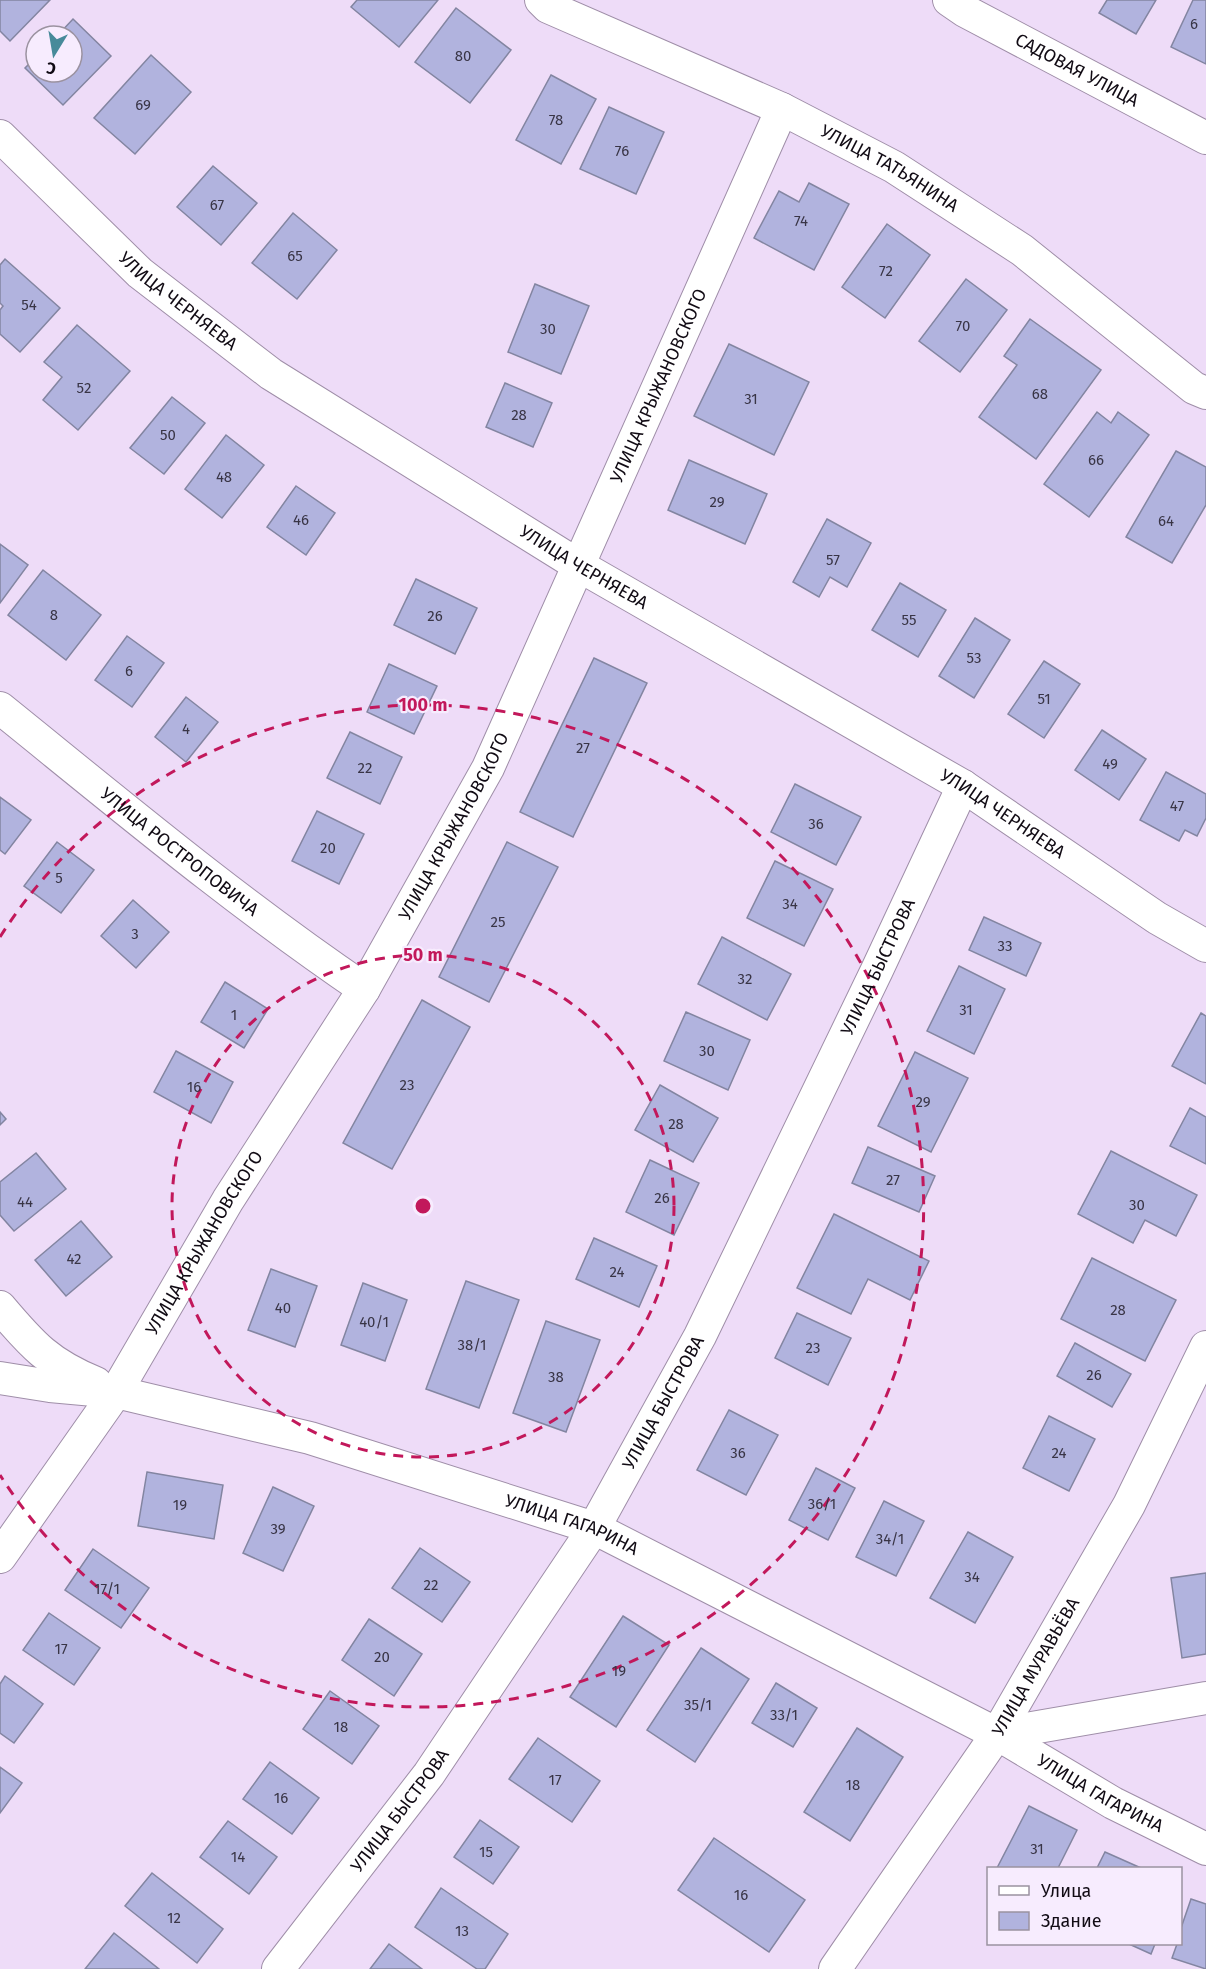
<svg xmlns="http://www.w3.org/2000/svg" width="1206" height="1969" viewBox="0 0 1206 1969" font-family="'Fira Sans',sans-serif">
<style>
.building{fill:#b1b3de;stroke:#8385a1;stroke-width:1.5}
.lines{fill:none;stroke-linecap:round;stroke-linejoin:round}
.street-casing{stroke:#9f8ea8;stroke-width:34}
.street{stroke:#fff;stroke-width:32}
.ring{fill:none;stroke:#c2185b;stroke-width:3;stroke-dasharray:10 8}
.labels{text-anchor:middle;stroke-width:4.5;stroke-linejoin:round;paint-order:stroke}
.number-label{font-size:15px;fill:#393546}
.street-label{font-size:18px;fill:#110b14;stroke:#f7ecfe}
.centre{fill:#c2185b;stroke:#f7ecfe;stroke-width:3}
.ring-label{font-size:18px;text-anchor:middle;font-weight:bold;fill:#c2185b;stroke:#f7ecfe;stroke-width:4.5;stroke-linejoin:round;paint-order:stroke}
</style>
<rect width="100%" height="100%" fill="#eedcf8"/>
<g class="building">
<path d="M0 0H50L10 41 0 31Z"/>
<path d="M357 0H438L399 47 351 7Z"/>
<path d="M1107 0H1156L1136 34 1099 13Z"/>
<path d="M1193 0H1206V64L1171 47Z"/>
<path d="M456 8 511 50 470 103 415 62Z"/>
<path d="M73 19 111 56 63 105 25 68 36 57V72H72V36H57Z"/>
<path d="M151 55 191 92 135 154 94 118Z"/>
<path d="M551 75 596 99 561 164 516 140Z"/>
<path d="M609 107 664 132 636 194 580 169Z"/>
<path d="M213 166 257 203 221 245 177 207Z"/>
<path d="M809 183 849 204 814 270 754 238 779 191 799 202Z"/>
<path d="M293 213 337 250 297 299 252 263Z"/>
<path d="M887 224 930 255 885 318 842 287Z"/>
<path d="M5 259 60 308 20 352 0 334V310L3 306 0 303V265Z"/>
<path d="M966 279 1007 310 960 372 919 341Z"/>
<path d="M535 284 589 306 561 374 508 352Z"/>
<path d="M1030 319 1101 370 1036 459 979 417 1017 365 1004 356Z"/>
<path d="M77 325 130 371 78 430 43 400 62 377 44 362Z"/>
<path d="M729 344 809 382 774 455 694 416Z"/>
<path d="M505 383 552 403 533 447 486 427Z"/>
<path d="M172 397 205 423 164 474 130 448Z"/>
<path d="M1097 412 1111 423 1118 412 1149 435 1089 517 1044 484Z"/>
<path d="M226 435 264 465 222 518 185 489Z"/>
<path d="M1176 451 1206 467V505L1172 563 1126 537Z"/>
<path d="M689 460 767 494 745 544 668 510Z"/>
<path d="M296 486 335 513 306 555 267 527Z"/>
<path d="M827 519 871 543 847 587 830 577 819 597 793 582Z"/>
<path d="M0 544 28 565 0 603Z"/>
<path d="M43 570 101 615 66 660 8 615Z"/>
<path d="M416 579 477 608 455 654 394 625Z"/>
<path d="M900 583 946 610 918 657 872 630Z"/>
<path d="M975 618 1010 640 974 698 939 676Z"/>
<path d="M127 636 164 663 132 707 95 680Z"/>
<path d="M594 658 647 683 573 837 520 812Z"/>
<path d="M1044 661 1080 684 1044 738 1008 714Z"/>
<path d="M389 664 437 686 414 734 367 712Z"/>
<path d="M186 697 218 722 186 762 155 737Z"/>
<path d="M1102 730 1146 759 1119 800 1075 770Z"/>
<path d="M350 732 402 757 380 804 327 778Z"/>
<path d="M1166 772 1206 794V818L1197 836 1185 830 1179 841 1140 820Z"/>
<path d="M795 784 861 817 836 865 771 832Z"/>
<path d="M0 797 31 820 5 854 0 850Z"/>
<path d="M317 811 364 834 339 884 292 861Z"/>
<path d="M57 842 94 870 61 913 24 886Z"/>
<path d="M507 842 558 867 489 1002 439 977Z"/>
<path d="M775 861 833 889 804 946 747 918Z"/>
<path d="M133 900 169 932 136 968 101 936Z"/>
<path d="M984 917 1041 943 1026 976 969 950Z"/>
<path d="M722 937 791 974 767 1020 698 984Z"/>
<path d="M959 966 1005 989 974 1054 927 1031Z"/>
<path d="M225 982 268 1009 244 1048 201 1022Z"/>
<path d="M422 1000 470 1027 392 1169 343 1143Z"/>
<path d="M686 1012 750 1040 728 1090 664 1061Z"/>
<path d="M1201 1013 1206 1016V1084L1172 1066Z"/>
<path d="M176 1051 233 1082 211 1123 154 1092Z"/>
<path d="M915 1052 968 1078 931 1152 878 1126Z"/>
<path d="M660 1085 718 1118 693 1162 635 1130Z"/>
<path d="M1190 1108 1206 1117V1164L1170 1146Z"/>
<path d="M0 1112 6 1119 0 1125Z"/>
<path d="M868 1147 935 1176 919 1212 852 1183Z"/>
<path d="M1111 1151 1197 1195 1176 1236 1145 1220 1133 1243 1078 1214Z"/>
<path d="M36 1153 66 1189 14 1231 0 1215V1182Z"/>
<path d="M650 1160 699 1183 674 1235 626 1212Z"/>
<path d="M834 1214 929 1261 910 1300 868 1279 851 1314 797 1288Z"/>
<path d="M81 1221 112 1257 66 1296 35 1260Z"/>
<path d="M594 1238 657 1266 639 1307 576 1279Z"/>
<path d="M1092 1258 1176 1300 1145 1361 1061 1319Z"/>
<path d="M271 1269 317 1286 295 1347 248 1330Z"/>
<path d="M466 1281 519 1300 479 1408 426 1389Z"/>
<path d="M363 1283 407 1300 385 1361 341 1345Z"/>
<path d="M797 1313 851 1338 828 1385 775 1358Z"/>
<path d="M546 1321 600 1340 566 1432 513 1413Z"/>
<path d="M1075 1343 1131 1374 1112 1407 1057 1376Z"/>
<path d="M729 1410 778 1435 746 1495 697 1470Z"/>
<path d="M1049 1416 1095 1439 1069 1491 1023 1468Z"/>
<path d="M816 1468 855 1488 828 1540 789 1520Z"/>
<path d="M147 1472 223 1485 214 1539 138 1526Z"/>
<path d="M273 1487 314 1506 283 1571 243 1553Z"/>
<path d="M884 1501 924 1521 896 1576 856 1557Z"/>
<path d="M968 1532 1013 1557 975 1623 930 1598Z"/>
<path d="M420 1548 470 1582 442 1622 392 1588Z"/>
<path d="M93 1549 149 1588 121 1628 65 1590Z"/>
<path d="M1206 1573V1654L1182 1658 1171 1578Z"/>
<path d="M49 1613 100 1648 74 1685 23 1650Z"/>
<path d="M623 1616 669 1645 616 1727 570 1697Z"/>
<path d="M369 1619 422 1654 394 1696 342 1660Z"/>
<path d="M701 1648 749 1679 695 1762 647 1730Z"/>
<path d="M5 1676 43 1704 14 1743 0 1733V1684Z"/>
<path d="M776 1683 817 1708 793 1747 752 1723Z"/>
<path d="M330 1691 379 1726 352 1764 303 1729Z"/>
<path d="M857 1728 903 1757 850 1841 804 1812Z"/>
<path d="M538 1738 600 1781 572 1822 509 1779Z"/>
<path d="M270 1762 319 1798 292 1834 243 1799Z"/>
<path d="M0 1767 22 1783 0 1813Z"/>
<path d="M1029 1806 1077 1830 1058 1868H997Z"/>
<path d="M480 1820 519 1847 493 1884 454 1857Z"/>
<path d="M228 1821 277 1857 249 1894 200 1857Z"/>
<path d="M714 1838 805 1900 769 1952 678 1890Z"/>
<path d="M1105 1852 1141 1868H1097Z"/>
<path d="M152 1873 223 1929 197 1963 125 1906Z"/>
<path d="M441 1888 508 1934 485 1969H477L415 1927Z"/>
<path d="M1191 1899 1206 1904V1969L1172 1958 1177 1944H1180V1931Z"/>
<path d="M114 1933 159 1969H85Z"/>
<path d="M389 1944 422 1969H370Z"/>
<path d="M1129 1944H1155L1151 1954Z"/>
</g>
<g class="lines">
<g class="street-casing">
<g id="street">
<path id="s1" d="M541 0 548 7 782 109 894 167 1022 250 1194 388 1206 393"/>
<path id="s2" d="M949 0 965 11 1206 138"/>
<path id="s3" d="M0 136 140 273 271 374 578 565 963 786 1157 918 1206 946"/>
<path id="s4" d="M0 708C119 804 237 903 364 989"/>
<path d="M0 1307C32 1345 49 1364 96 1383"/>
<path id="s5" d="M0 1378 50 1386 116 1392 310 1438 594 1528 997 1734 1113 1803 1206 1849"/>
<path id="s6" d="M0 1557 116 1392 228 1200 364 989 488 768 782 109"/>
<path d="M997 1734 1206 1698"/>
<path id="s7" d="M278 1969 429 1774 594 1528 700 1336 877 970 963 786"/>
<path id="s8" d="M835 1969 997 1734 1129 1505 1206 1347"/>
</g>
</g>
<use href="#street" class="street"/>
</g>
<g class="ring">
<circle cx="423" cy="1206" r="251"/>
<path d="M0 937A501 501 0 1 1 0 1475"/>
</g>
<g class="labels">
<g class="number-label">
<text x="1194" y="29">6</text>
<text x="463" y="61">80</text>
<text x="143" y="110">69</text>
<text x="556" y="125">78</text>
<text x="622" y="156">76</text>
<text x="217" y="210">67</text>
<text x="801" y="226">74</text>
<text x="295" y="261">65</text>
<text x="886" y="276">72</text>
<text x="29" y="310">54</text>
<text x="963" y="331">70</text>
<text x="548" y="334">30</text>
<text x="84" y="393">52</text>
<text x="1040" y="399">68</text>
<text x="751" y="404">31</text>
<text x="519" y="420">28</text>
<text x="168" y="440">50</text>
<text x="1096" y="465">66</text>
<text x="224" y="482">48</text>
<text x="717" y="507">29</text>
<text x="301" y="525">46</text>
<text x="1166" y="526">64</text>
<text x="833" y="565">57</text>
<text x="54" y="620">8</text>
<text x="435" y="621">26</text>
<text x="909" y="625">55</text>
<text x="974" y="663">53</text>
<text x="129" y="676">6</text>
<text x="1044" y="704">51</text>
<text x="186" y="734">4</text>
<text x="583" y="753">27</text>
<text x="1110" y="769">49</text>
<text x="365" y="773">22</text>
<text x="1177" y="811">47</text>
<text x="816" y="829">36</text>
<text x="328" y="853">20</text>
<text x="59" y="883">5</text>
<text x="790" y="909">34</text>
<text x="498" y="927">25</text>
<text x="135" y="939">3</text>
<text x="1005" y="951">33</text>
<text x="745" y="984">32</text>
<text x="966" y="1015">31</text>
<text x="234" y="1020">1</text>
<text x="707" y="1056">30</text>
<text x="407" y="1090">23</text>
<text x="194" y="1092">16</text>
<text x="923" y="1107">29</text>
<text x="676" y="1129">28</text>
<text x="893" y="1185">27</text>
<text x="662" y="1203">26</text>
<text x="25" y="1207">44</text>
<text x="1137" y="1210">30</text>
<text x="74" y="1264">42</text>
<text x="617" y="1277">24</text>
<text x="283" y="1313">40</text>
<text x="1118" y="1315">28</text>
<text x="374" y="1327">40/1</text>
<text x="472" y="1350">38/1</text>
<text x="813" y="1353">23</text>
<text x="1094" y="1380">26</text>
<text x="556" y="1382">38</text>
<text x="738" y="1458">36</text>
<text x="1059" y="1458">24</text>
<text x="822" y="1509">36/1</text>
<text x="180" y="1510">19</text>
<text x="278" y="1534">39</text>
<text x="890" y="1544">34/1</text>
<text x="972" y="1582">34</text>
<text x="431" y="1590">22</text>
<text x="107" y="1594">17/1</text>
<text x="61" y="1654">17</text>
<text x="382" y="1662">20</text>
<text x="619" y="1676">19</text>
<text x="698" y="1710">35/1</text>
<text x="784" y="1720">33/1</text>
<text x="341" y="1732">18</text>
<text x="555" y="1785">17</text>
<text x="853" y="1790">18</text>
<text x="281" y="1803">16</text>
<text x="1037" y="1854">31</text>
<text x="486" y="1857">15</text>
<text x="238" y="1862">14</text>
<text x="741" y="1900">16</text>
<text x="174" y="1923">12</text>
<text x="462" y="1936">13</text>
</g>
<g class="street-label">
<text dy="6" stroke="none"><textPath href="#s2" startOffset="146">САДОВАЯ УЛИЦА</textPath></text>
<text dy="6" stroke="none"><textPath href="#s1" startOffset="388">УЛИЦА ТАТЬЯНИНА</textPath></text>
<text dy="6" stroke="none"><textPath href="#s3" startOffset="243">УЛИЦА ЧЕРНЯЕВА</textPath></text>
<text dy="6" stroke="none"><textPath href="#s6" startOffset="1347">УЛИЦА КРЫЖАНОВСКОГО</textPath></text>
<text dy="6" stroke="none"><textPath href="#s3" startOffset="729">УЛИЦА ЧЕРНЯЕВА</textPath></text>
<text dy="6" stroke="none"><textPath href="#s3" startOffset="1215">УЛИЦА ЧЕРНЯЕВА</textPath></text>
<text dy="6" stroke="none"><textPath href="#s6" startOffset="861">УЛИЦА КРЫЖАНОВСКОГО</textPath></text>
<text dy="6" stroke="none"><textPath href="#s4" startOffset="230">УЛИЦА РОСТРОПОВИЧА</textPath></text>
<text dy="6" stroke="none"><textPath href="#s7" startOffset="1172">УЛИЦА БЫСТРОВА</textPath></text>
<text dy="6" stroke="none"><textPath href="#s6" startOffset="375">УЛИЦА КРЫЖАНОВСКОГО</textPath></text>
<text dy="6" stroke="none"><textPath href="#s7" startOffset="686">УЛИЦА БЫСТРОВА</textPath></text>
<text dy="6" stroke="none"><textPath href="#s5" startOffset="592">УЛИЦА ГАГАРИНА</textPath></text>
<text dy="6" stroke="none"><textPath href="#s8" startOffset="363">УЛИЦА МУРАВЬЁВА</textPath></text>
<text dy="6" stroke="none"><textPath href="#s5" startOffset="1186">УЛИЦА ГАГАРИНА</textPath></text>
<text dy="6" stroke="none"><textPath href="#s7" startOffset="200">УЛИЦА БЫСТРОВА</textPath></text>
</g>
</g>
<circle cx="423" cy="1206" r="9" class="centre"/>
<g class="ring-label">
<text x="423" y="711">100 m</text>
<text x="423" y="961">50 m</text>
</g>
<rect x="987" y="1867" width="195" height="78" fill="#f7ecfe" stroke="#9b92a0" stroke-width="1.5"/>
<rect x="999" y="1886" width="30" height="9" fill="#ffffff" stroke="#9b92a0" stroke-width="1.5"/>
<text x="1041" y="1897" font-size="18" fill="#110b14">Улица</text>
<rect x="999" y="1912" width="30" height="18" fill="#b1b3de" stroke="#9b92a0" stroke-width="1.5"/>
<text x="1041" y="1927" font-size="18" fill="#110b14">Здание</text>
<g transform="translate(54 54) rotate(191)"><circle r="28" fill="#f7ecfe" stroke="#9b92a0" stroke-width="1.5"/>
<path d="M0-4.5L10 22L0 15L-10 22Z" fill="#478a9a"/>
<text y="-9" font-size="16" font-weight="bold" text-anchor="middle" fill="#110b14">С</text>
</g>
</svg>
